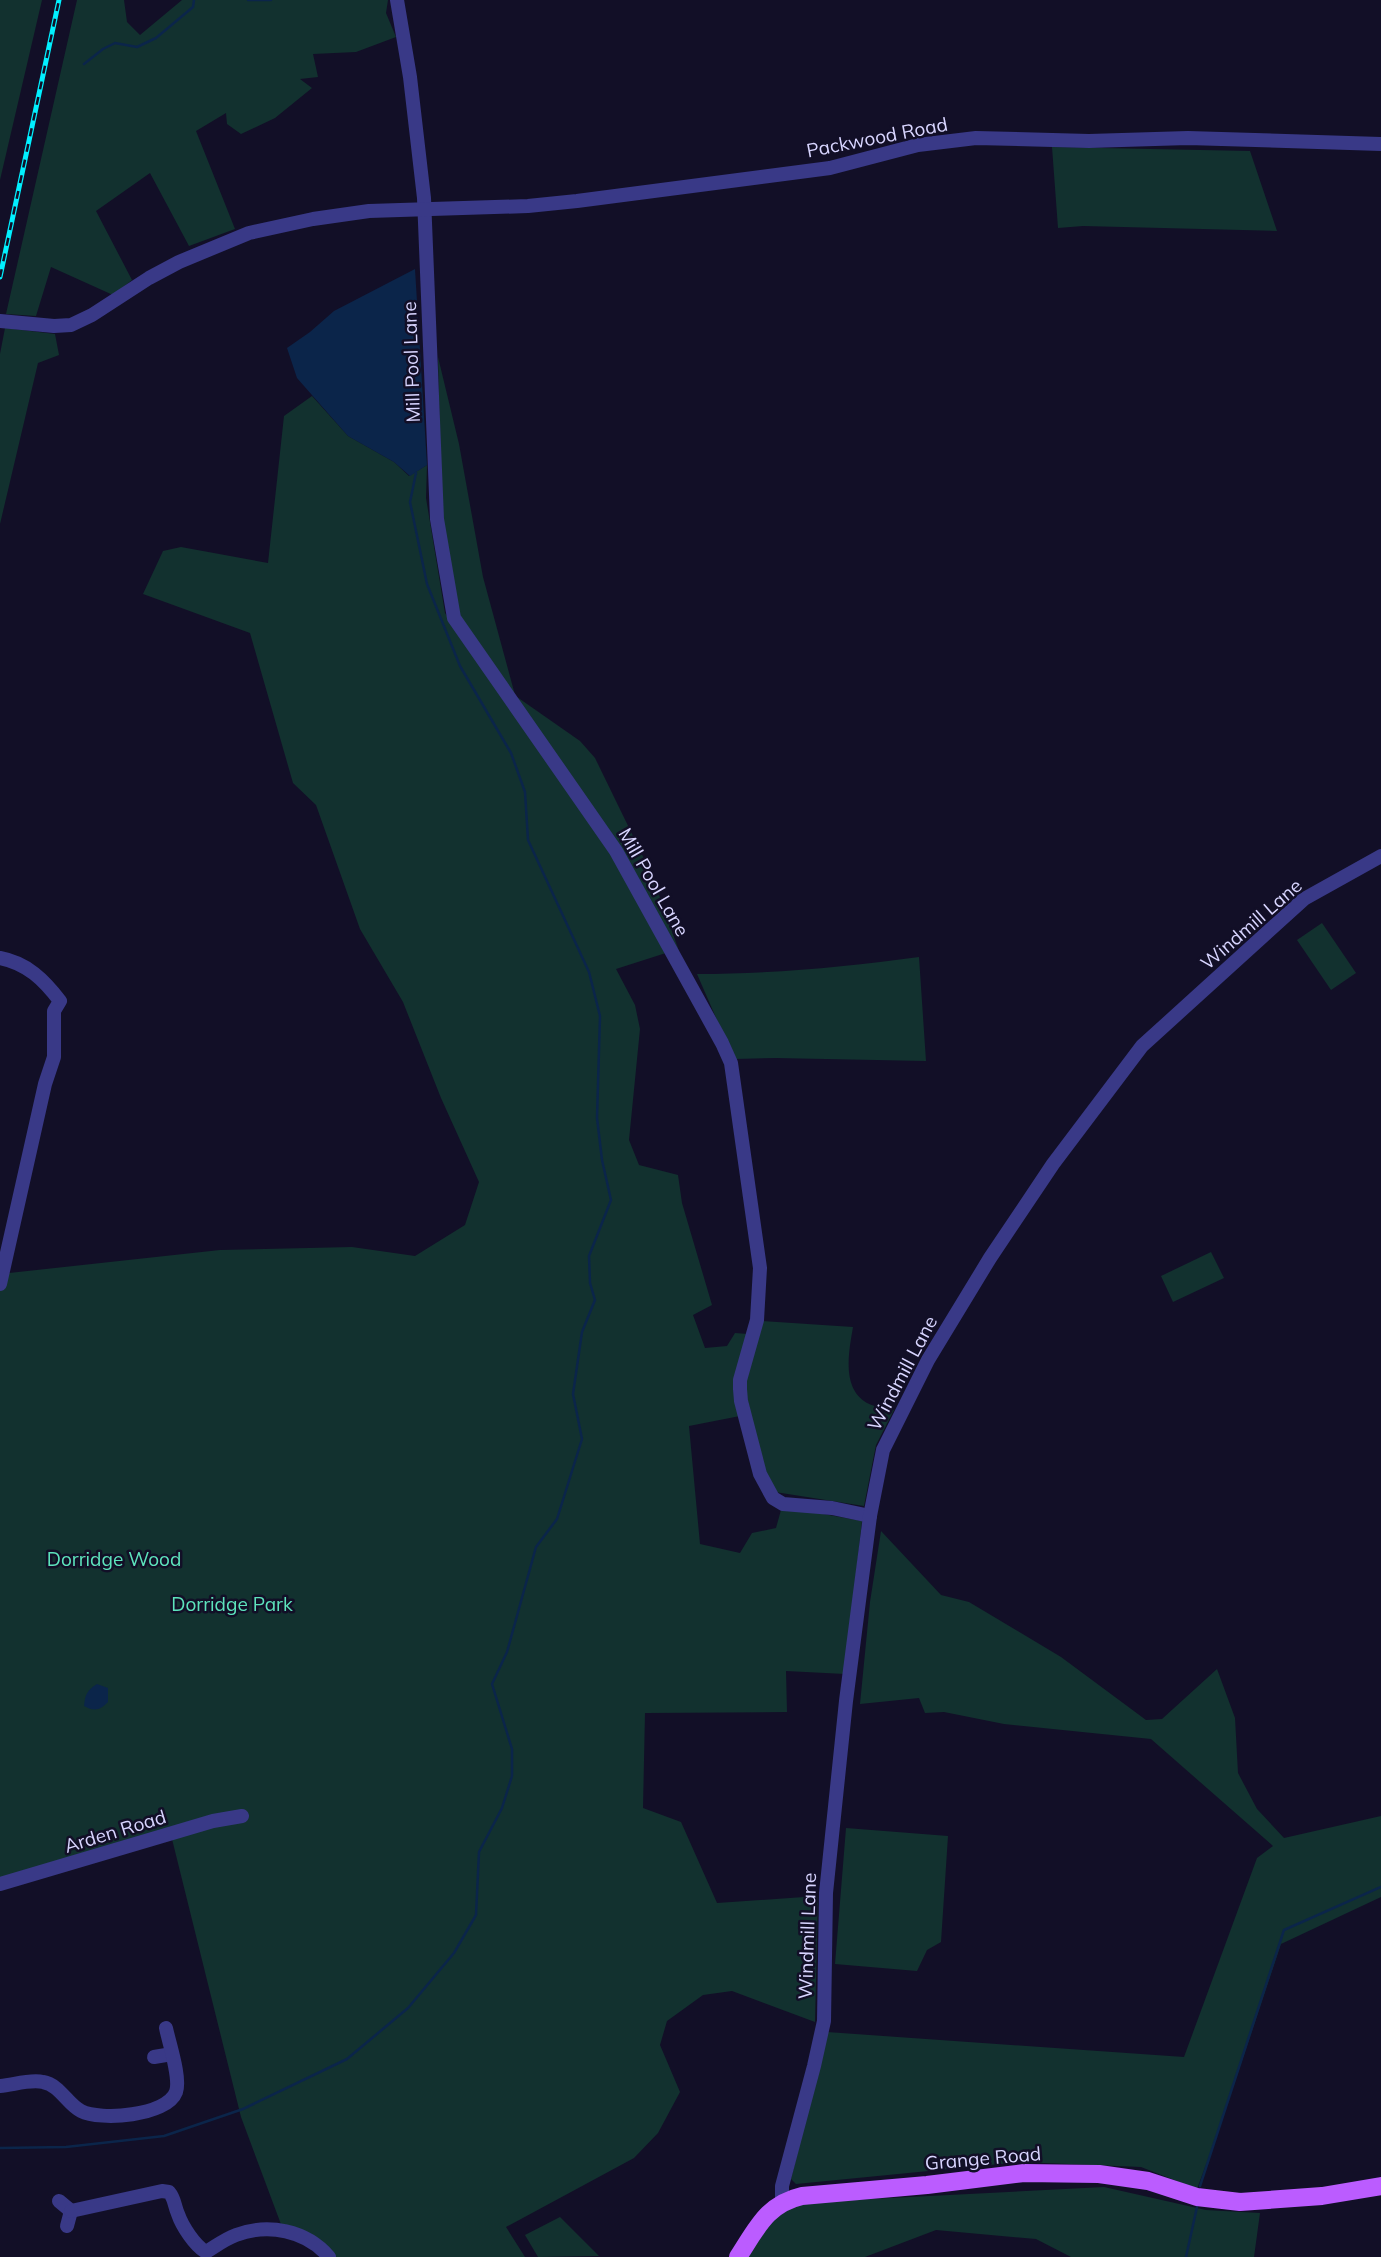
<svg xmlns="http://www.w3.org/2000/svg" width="1381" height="2257" viewBox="0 0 1381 2257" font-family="Mulish,sans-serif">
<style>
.green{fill:#12312f}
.water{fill:#0b254a}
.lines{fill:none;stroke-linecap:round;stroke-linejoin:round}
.stream{stroke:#0b254a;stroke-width:2.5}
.minor{stroke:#393987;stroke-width:14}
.major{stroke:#bb5cff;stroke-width:18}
.rail-casing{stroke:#01f0ff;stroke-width:5}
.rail{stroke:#120f27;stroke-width:2.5;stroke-dasharray:8;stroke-linecap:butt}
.labels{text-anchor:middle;stroke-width:5;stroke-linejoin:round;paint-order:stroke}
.street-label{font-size:19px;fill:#d8d5ff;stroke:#120f27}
.park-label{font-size:19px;fill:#5de3bc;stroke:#120f27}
</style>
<rect width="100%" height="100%" fill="#120f27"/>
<g class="green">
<path d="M0 0H42L0 180Z"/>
<path d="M77 0H124L127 22 140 35 182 0H388L386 13 396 37 356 52 313 54 318 77 300 79 312 88 275 118 241 134 227 124 226 113 196 131 235 229 189 246 150 173 96 211 132 280 113 295 51 267 36 316 6 314Z"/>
<path d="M1052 147 1250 151 1277 231 1083 226 1058 228Z"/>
<path d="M5 328 55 334 59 355 38 363 0 524V354Z"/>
<path d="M438 357 459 444 483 577 515 695 459 616 442 521Z"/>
<path d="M312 396 348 436 394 462 409 476 427 465 426 498 445 613 560 780 614 852 669 952 616 969 635 1005 640 1029 629 1140 639 1165 678 1175 682 1203 712 1305 693 1315 705 1348 727 1346 735 1333 748 1334 740 1416 689 1426 700 1544 740 1553 752 1533 776 1528 781 1510H801L862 1521 845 1674 786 1671 787 1712 645 1713 643 1808 681 1822 717 1903 818 1896 815 2022 732 1991 703 1995 667 2021 660 2045 680 2092 658 2133 634 2158 506 2227 525 2257H333L282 2227 241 2117 170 1831 0 1882V1274L220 1250 352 1247 415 1256 465 1225 479 1182 441 1098 403 1002 360 929 316 805 293 783 250 633 143 594 163 551 181 547 268 563 284 416Z"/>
<path d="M517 697 580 741 595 758 652 875 679 951Z"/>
<path d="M1322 923 1356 973 1331 990 1297 940Z"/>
<path d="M919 957 926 1061 776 1058 734 1059 697 974C771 974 846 967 919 957Z"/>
<path d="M1211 1252 1224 1278 1173 1302 1161 1276Z"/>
<path d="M761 1321 853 1327C849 1351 841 1388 867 1403 874 1407 886 1408 894 1410L876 1445 864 1506 775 1492 762 1469 744 1382Z"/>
<path d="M881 1531 941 1595 969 1602 1061 1657 1146 1720 1162 1719 1217 1669 1235 1718 1238 1773 1257 1809 1284 1838 1381 1816V1897L1281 1944 1219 2130 1197 2189 1141 2167 1020 2162 796 2184 791 2179 827 2032 1184 2057 1257 1858 1273 1846 1151 1739 1004 1724 944 1712 925 1713 919 1698 860 1704 870 1602Z"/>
<path d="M846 1828 948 1836 941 1942 927 1950 917 1971 835 1964Z"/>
<path d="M1104 2187 1206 2210 1260 2213 1254 2257H1071L1036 2239 936 2230 865 2257H744L762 2232 784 2209 812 2202Z"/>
<path d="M560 2217 599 2256 538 2257 525 2235Z"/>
</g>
<g class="water">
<path d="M415 269 427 465 410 476 394 462 348 436 297 378 287 348 310 332 334 311Z"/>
<path d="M97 1684 108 1688V1702C100 1710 95 1712 84 1706 85 1695 87 1690 97 1684Z"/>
</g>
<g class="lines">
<g class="stream">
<path d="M248 0H271"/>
<path d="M84 64 103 49 115 43 137 47 156 38 193 7 194 0"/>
<path d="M0 2148 66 2147 164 2136 243 2109 347 2059 408 2008 454 1953 476 1915 479 1852 502 1808 512 1776V1749L492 1684 507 1652 536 1547 557 1519 582 1439 573 1394 582 1332 595 1300 590 1283 589 1256 611 1200 602 1160 597 1118 600 1016 589 972 528 840 525 792 511 753 460 666 427 584 410 502 416 473"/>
<path d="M1200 2186 1284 1930 1381 1887"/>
<path d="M1186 2257 1197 2207"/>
</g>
<g class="minor">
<path d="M397 0 410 77 424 198 437 519 454 618 616 851 722 1043 731 1063 760 1268 757 1320 740 1380V1389L741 1401 760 1474 773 1498 783 1504 832 1508 870 1516"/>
<path d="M0 321 54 326 71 325 92 315 149 278 179 262 249 233 313 219 369 211 528 206 577 201 830 168 918 145 976 138 1089 141 1188 138 1381 144"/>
<path d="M0 958C27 963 44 980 60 1001L54 1011V1057L45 1084 0 1284"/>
<path d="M0 1884 213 1821 242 1816"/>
<path d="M154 2057 172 2054"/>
<path d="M0 2086C13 2085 30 2079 43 2082 60 2085 67 2104 81 2111 100 2121 167 2116 176 2092 181 2078 169 2043 166 2028"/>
<path d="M59 2201 71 2211 67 2226"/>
<path d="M782 2202V2186L814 2066 824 2021 826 1893 846 1701 870 1516 883 1450 928 1360 990 1258 1053 1164 1142 1046 1304 899 1381 856"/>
<path d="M71 2211 162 2191 169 2192C175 2199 174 2205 178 2214 182 2226 195 2246 206 2252 216 2246 225 2239 236 2235 268 2223 306 2230 329 2257"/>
</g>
<path class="major" d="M738 2257C757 2228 767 2204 802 2196L927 2185 1024 2173 1099 2174 1148 2181 1197 2197 1240 2202 1322 2196 1381 2186"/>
<g class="rail-casing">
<path id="rail" d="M0 277 59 0"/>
</g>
<use href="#rail" class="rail"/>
</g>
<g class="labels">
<g class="street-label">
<text transform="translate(877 137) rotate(-11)" y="7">Packwood Road</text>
<text transform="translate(411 362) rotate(-92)" y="7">Mill Pool Lane</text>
<text transform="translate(654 882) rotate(60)" y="7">Mill Pool Lane</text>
<text transform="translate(1251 924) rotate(-41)" y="7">Windmill Lane</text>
<text transform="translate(902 1373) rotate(-62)" y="7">Windmill Lane</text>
<text transform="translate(115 1831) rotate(-17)" y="7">Arden Road</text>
<text transform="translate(807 1936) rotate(-88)" y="7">Windmill Lane</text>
<text transform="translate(983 2158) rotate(-5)" y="7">Grange Road</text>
</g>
<g class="park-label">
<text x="114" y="1566">Dorridge Wood</text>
<text x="232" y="1611">Dorridge Park</text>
</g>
</g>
</svg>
